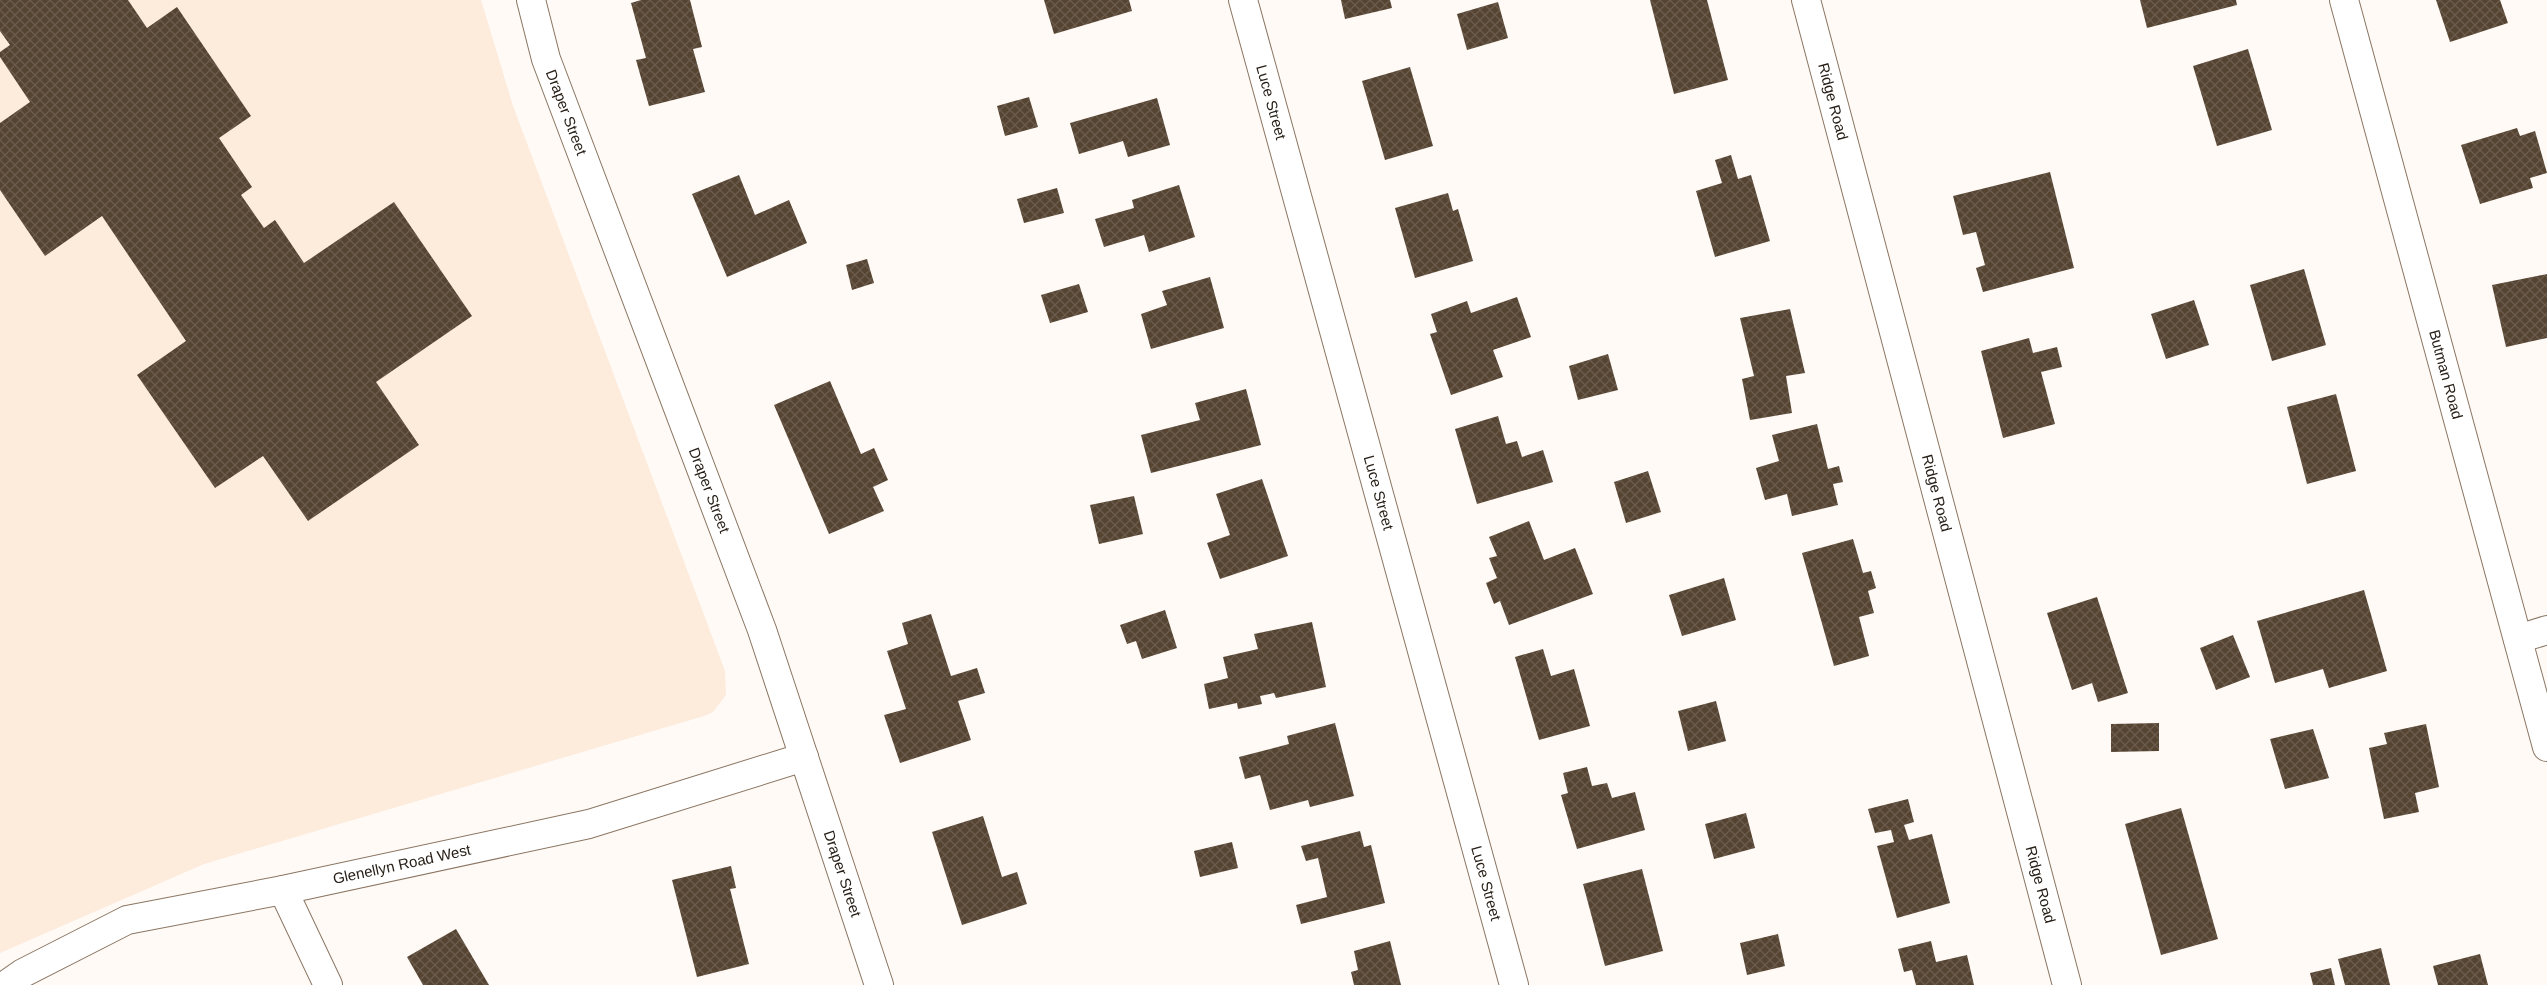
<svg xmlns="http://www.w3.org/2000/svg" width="2547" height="985" viewBox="0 0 2547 985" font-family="Helvetica,sans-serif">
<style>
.built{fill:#fdebdc}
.building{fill:url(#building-cross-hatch)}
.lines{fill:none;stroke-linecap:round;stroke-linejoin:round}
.minor-casing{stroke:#8b7663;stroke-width:30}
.minor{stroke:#fff;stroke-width:28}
.labels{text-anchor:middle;stroke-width:5;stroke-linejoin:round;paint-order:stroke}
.street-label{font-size:15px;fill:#282018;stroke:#fff}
</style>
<defs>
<pattern id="building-cross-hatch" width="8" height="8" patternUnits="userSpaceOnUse" patternTransform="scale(1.25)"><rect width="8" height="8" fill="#564432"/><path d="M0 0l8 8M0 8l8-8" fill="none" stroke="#6b5c4d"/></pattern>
</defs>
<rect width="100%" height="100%" fill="#fffaf6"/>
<path class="built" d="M0 0H481L513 106 725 671 726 695 713 712 704 716 204 864 0 953Z"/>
<g class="building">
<path d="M0 0H128L147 28 177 7 251 116 219 138 252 187 241 195 264 228 275 220 304 263 394 202 472 316 376 382 419 445 308 521 263 456 215 488 137 375 186 341 102 216 45 256 0 190V123L30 102 0 57V52L10 45 0 31Z"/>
<path d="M641 0H690L702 47 693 49 705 92 649 106 636 60 646 58 631 3Z"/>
<path d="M1044 0H1129L1132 11 1054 34Z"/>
<path d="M1341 0H1390L1392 8 1345 19Z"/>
<path d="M1650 0H1707L1728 80 1674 94Z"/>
<path d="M2140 0H2236L2237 5 2147 28Z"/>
<path d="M2436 0H2500L2508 23 2450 42Z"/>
<path d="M1498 2 1508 38 1467 50 1457 14Z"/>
<path d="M2248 49 2272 130 2217 146 2193 66Z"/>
<path d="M1410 67 1433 146 1385 160 1362 81Z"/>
<path d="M1029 97 1038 127 1005 136 997 106Z"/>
<path d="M1157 98 1170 145 1128 157 1123 141 1079 154 1070 123Z"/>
<path d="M2517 128 2520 136 2535 131 2547 173 2530 178 2533 188 2480 204 2461 145Z"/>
<path d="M1731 155 1738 179 1751 175 1770 241 1715 257 1696 191 1722 183 1715 160Z"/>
<path d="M2050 172 2074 268 1983 292 1976 268 1985 265 1976 232 1963 235 1953 196Z"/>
<path d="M739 175 755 215 789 200 807 243 727 277 692 194Z"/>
<path d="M1179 185 1195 237 1149 252 1144 235 1104 247 1095 219 1134 208 1132 200Z"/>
<path d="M1057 188 1064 213 1024 223 1017 199Z"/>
<path d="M1448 193 1453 211 1458 209 1473 261 1415 278 1395 208Z"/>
<path d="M867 259 874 283 852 290 846 265Z"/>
<path d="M2304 269 2326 345 2272 361 2250 285Z"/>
<path d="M2547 274V338L2506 347 2492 285Z"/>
<path d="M1210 277 1224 328 1151 349 1141 314 1167 305 1162 291Z"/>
<path d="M1079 284 1088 312 1050 323 1041 295Z"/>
<path d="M1517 297 1531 337 1493 350 1503 377 1451 395 1430 334 1437 332 1431 314 1467 301 1471 313Z"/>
<path d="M2194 300 2209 345 2166 359 2151 314Z"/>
<path d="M1790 309 1805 373 1786 376 1792 413 1750 420 1742 379 1754 376 1740 318Z"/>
<path d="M2029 338 2033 353 2057 347 2062 367 2041 372 2055 424 2003 438 1981 351Z"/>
<path d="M1608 354 1618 390 1578 400 1569 366Z"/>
<path d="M830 381 861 454 874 448 888 480 873 487 884 511 829 534 774 405Z"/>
<path d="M1246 389 1261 445 1151 473 1141 435 1200 420 1195 403Z"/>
<path d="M2336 394 2356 471 2307 484 2287 407Z"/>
<path d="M1498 416 1506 444 1517 441 1522 457 1543 450 1553 482 1477 504 1455 429Z"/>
<path d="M1817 424 1828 469 1839 466 1843 482 1833 484 1838 505 1792 516 1787 494 1765 500 1756 468 1779 461 1772 435Z"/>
<path d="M1648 471 1661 512 1626 523 1614 482Z"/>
<path d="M1262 479 1288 556 1220 579 1207 543 1230 535 1216 494Z"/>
<path d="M1134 496 1143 534 1099 544 1090 505Z"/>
<path d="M1529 521 1544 560 1575 548 1593 594 1509 625 1500 601 1494 604 1486 583 1497 578 1489 558 1497 556 1489 537Z"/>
<path d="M1853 539 1863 573 1871 571 1876 588 1868 591 1874 613 1859 617 1869 656 1834 666 1802 553Z"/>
<path d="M1724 578 1736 620 1682 636 1669 595Z"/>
<path d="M2364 590 2387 671 2329 688 2323 669 2275 683 2257 621Z"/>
<path d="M2097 597 2128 693 2098 702 2092 683 2072 690 2047 613Z"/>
<path d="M1165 610 1177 648 1142 659 1136 641 1127 644 1120 625Z"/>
<path d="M931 614 951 676 977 668 985 693 958 701 971 740 900 763 884 715 906 709 887 651 908 644 902 623Z"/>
<path d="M1312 622 1326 687 1276 698 1274 693 1260 696 1262 704 1238 709 1237 703 1209 709 1204 684 1228 678 1223 657 1258 649 1254 634Z"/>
<path d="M2233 635 2250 677 2216 690 2200 648Z"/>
<path d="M1543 649 1551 676 1574 669 1590 726 1539 740 1515 657Z"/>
<path d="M1716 701 1726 741 1688 751 1678 711Z"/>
<path d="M1335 723 1354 796 1310 807 1308 800 1270 810 1260 775 1245 779 1239 757 1289 744 1287 736Z"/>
<path d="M2159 723V751L2111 752V724Z"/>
<path d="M2426 724 2439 787 2415 793 2419 812 2384 819 2369 748 2387 744 2384 733Z"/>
<path d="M2313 729 2329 778 2285 789 2270 739Z"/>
<path d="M1587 767 1592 786 1607 783 1612 798 1635 792 1645 830 1577 849 1561 795 1568 793 1563 773Z"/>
<path d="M1908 799 1914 822 1904 825 1909 840 1932 834 1950 903 1897 918 1877 846 1894 842 1891 830 1875 833 1868 809Z"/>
<path d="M2181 808 2218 939 2161 955 2125 824Z"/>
<path d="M1746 813 1755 848 1714 859 1705 824Z"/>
<path d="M983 816 1002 877 1017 872 1027 904 962 925 932 832Z"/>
<path d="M1360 831 1364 847 1371 845 1385 903 1301 924 1296 905 1327 897 1318 858 1306 861 1301 846Z"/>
<path d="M1232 842 1238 868 1200 877 1194 851Z"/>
<path d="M731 866 736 888 730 889 749 964 697 977 672 880Z"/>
<path d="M1642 869 1663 951 1605 966 1583 884Z"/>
<path d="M456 929 489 985H423L407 957Z"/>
<path d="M1778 934 1785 966 1747 975 1740 943Z"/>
<path d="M1390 941 1401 985H1354L1351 972 1358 970 1354 951Z"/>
<path d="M1931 941 1936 962 1967 955 1974 985H1916L1912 970 1904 972 1898 949Z"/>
<path d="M2381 948 2390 985H2345L2338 959Z"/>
<path d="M2480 954 2488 985H2438L2433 966Z"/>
<path d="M2331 968 2335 985H2313L2310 973Z"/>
</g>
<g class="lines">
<g class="minor-casing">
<g id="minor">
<path id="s1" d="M531 0 546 59 762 630 879 985"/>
<path id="s2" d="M1243 0 1514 985"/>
<path id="s3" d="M1806 0 2067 985"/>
<path id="s4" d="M2344 0 2547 747"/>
<path d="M2518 639 2547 630"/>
<path d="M283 890 328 985"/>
<path id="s5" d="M6 985 23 973 127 920 283 890 589 824 804 757"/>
</g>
</g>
<use href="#minor" class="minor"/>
</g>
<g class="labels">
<g class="street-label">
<text dy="5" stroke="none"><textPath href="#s3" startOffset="105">Ridge Road</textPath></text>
<text dy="5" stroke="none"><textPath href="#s2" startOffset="106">Luce Street</textPath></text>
<text dy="5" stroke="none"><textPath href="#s1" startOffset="118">Draper Street</textPath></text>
<text dy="5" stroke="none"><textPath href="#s4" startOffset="388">Butman Road</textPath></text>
<text dy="5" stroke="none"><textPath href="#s1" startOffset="522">Draper Street</textPath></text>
<text dy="5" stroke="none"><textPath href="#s2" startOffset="511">Luce Street</textPath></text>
<text dy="5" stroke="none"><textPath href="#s3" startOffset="510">Ridge Road</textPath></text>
<text dy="5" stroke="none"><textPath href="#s5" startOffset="418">Glenellyn Road West</textPath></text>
<text dy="5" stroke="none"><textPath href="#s1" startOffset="928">Draper Street</textPath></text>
<text dy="5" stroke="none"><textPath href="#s2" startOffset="916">Luce Street</textPath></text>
<text dy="5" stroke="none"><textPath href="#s3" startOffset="915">Ridge Road</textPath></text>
</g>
</g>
</svg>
